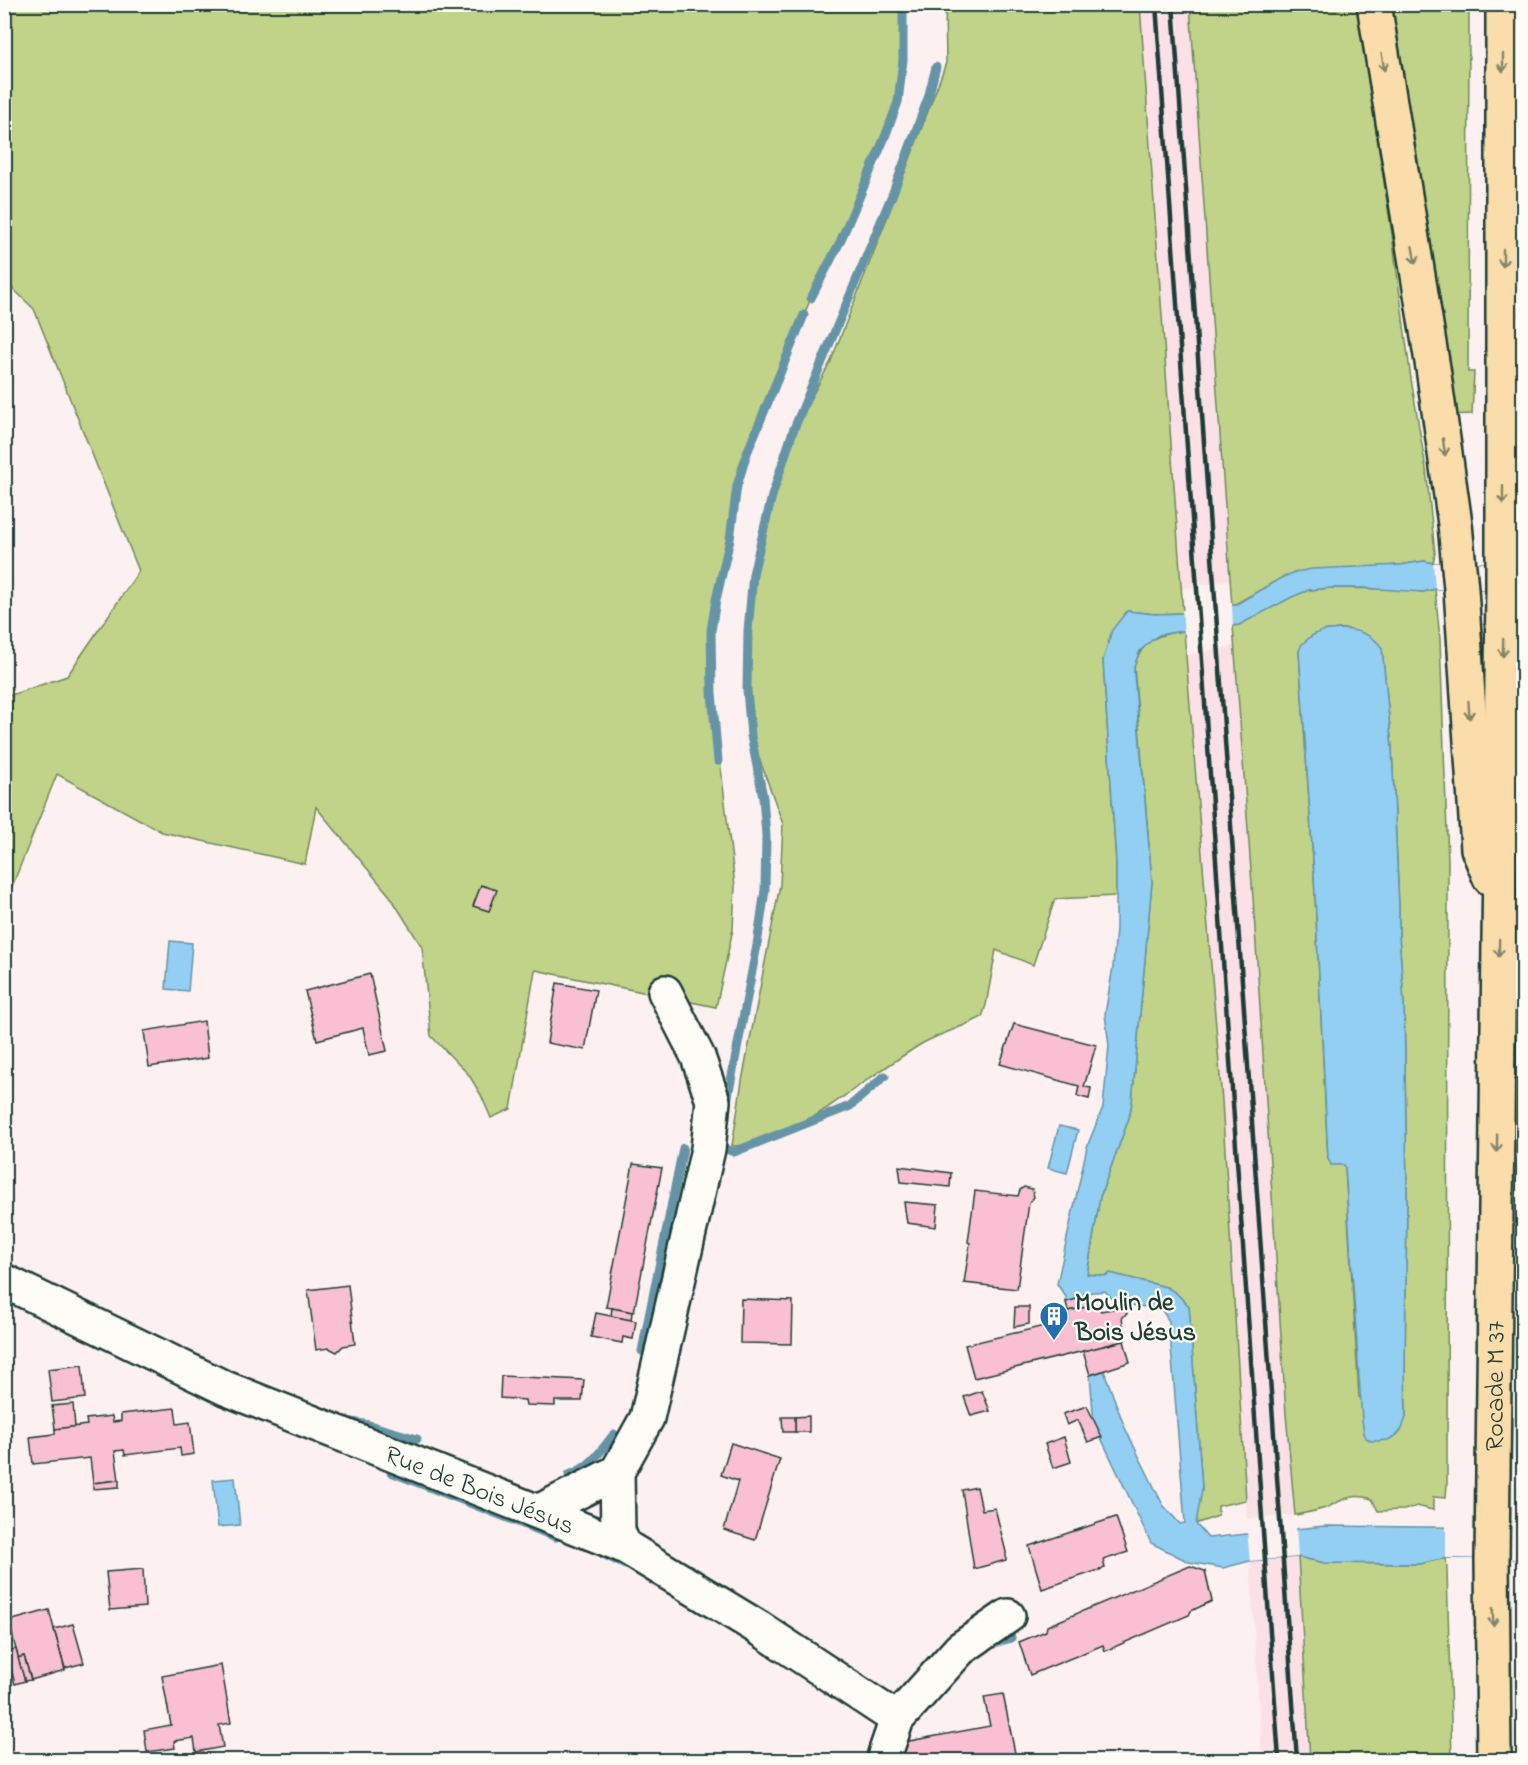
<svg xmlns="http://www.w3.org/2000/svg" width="1528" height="1765" viewBox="0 0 1528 1765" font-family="'Indie Flower',sans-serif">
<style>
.built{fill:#fbe1e7}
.green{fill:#c0d389;stroke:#70885e;stroke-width:1.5;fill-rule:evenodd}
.water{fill:#93cef3;stroke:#6594a7;stroke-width:1.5}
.pier{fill:#fcf0f0}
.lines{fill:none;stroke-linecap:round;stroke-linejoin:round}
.stream{stroke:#6594a7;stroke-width:9}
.building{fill:#f9bfd2;stroke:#1f3d34;stroke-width:1.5}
.minor-casing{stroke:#1f3d34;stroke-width:38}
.highway-casing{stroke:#1f3d34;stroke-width:38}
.minor{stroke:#fdfcf7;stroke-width:33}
.highway{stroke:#faddab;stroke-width:33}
.rail{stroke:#1f3d34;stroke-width:4.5}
.oneway{stroke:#82856a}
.labels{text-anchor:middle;stroke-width:4.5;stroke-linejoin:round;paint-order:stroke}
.poi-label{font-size:26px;font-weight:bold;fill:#1f3d34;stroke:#fdfcf7;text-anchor:start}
.street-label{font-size:26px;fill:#1f3d34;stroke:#fdfcf7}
</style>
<rect width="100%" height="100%" fill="#fcf0f0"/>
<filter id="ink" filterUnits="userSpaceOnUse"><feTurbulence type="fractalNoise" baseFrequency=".0167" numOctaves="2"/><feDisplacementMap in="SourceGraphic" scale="12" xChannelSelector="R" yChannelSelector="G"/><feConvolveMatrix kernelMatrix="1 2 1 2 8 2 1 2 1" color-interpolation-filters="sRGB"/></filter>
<g filter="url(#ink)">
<g class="built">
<path d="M1140 5H1190L1230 580 1180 589Z"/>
<path d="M1234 646 1253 898 1286 1414 1295 1515 1247 1519 1222 1101 1186 655Z"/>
<path d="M1298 1557 1310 1760H1262L1250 1561Z"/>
</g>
<g class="green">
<path d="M5 5H903V60L898 102 885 137 840 242 811 298 747 453 737 486 730 539 716 600 711 631 712 693 735 886 733 929 716 1007 535 970 511 1109 491 1118 481 1095 469 1075 431 1036 422 947 390 896 316 807 305 864 162 832 57 774 5 904V697L67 676 139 571 34 309 5 281Z"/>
<path d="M945 5H1140L1183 613 1155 614 1127 611 1103 660 1116 862V896L1055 899 1033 965 996 950 986 1005 982 1017C963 1027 942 1033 923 1043 900 1057 879 1072 857 1087 820 1113 779 1146 732 1146L742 1081 780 885 783 824 751 736 747 690 748 631 753 574 772 496 793 431 831 361 907 167 946 63Z"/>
<path d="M1190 5H1357L1392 235 1411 379 1426 469 1435 553 1433 563 1424 561 1400 565 1362 568 1283 577 1232 606Z"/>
<path d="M1388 5H1469L1468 372H1474L1472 414 1450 415Z"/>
<path d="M1331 588 1396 589 1423 592 1435 589 1440 639 1448 861 1447 1483 1446 1498 1433 1497V1510L1417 1506 1404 1510 1378 1511 1372 1499C1353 1493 1344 1499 1328 1507 1318 1511 1305 1513 1295 1515L1286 1414 1253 898 1233 626 1239 625 1292 596 1309 590ZM1339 629H1348L1382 648 1392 748 1399 908V936L1404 1003 1407 1194 1405 1369 1406 1417 1359 1397 1345 1167 1344 1165 1328 1158 1327 1140 1314 875 1299 651 1322 631Z"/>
<path d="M1184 631 1222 1101 1246 1500 1218 1506V1516L1195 1524 1202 1489 1189 1306 1176 1293 1166 1287 1110 1273 1107 1276 1087 1275 1100 1197 1129 1118 1132 1102 1152 882 1134 666C1143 639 1157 634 1184 631Z"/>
<path d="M1298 1557 1325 1563 1419 1564 1446 1558 1447 1569 1452 1760H1310Z"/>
</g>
<g class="water">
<path d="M1424 561 1433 563H1523V589H1435L1423 592 1363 588H1331L1309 590 1292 597 1239 625 1181 631 1159 635 1153 639 1140 651 1134 666V674L1152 882 1132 1102 1129 1118 1100 1197 1087 1274 1107 1276 1110 1273 1166 1287 1176 1293 1189 1306 1202 1489 1196 1524 1208 1538 1325 1526 1523 1528V1559L1446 1558 1419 1564 1325 1563 1298 1557 1250 1561 1223 1568 1189 1562 1151 1543 1094 1423 1090 1375 1104 1371 1125 1428 1163 1505 1180 1524 1185 1523 1169 1321 1161 1309 1116 1303 1105 1291 1084 1293V1297L1066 1302V1297L1057 1284 1087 1147 1103 1107 1109 1046 1105 1014 1113 967 1116 928V862L1103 660 1112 630 1127 611 1155 614 1183 613 1235 605 1283 577 1296 572 1312 569 1400 565Z"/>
<path d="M1339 629C1355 629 1373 634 1382 648L1392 748 1399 908V936L1404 1003 1407 1194 1405 1369 1406 1417 1402 1429 1397 1435 1388 1440 1378 1441H1371L1366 1438 1364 1433 1362 1420 1345 1167 1344 1165H1331L1328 1158 1314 875 1299 651 1302 644 1313 635 1322 631Z"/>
<path d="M170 941 192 943 188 991 166 989Z"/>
<path d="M1059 1126 1078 1130 1067 1173 1048 1168Z"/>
<path d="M235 1478 240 1525 218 1527 213 1480Z"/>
</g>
<g class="pier">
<path d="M1433 563H1523V589H1435Z"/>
<path d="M1232 603 1233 629 1184 634 1182 610Z"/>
<path d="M1446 1524 1524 1525 1523 1559 1446 1558Z"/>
<path d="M1296 1525 1298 1557 1250 1561 1247 1531Z"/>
</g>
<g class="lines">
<g class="stream">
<path d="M811 298 840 242 885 137 898 102 903 60V4"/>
<path d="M718 761 712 693 711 631 716 600 730 539 737 486 747 453 804 315"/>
<path d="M726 1107 757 945 765 890 766 836 763 797 751 736 747 690 748 631 753 574 772 496 793 431 892 195 928 98 936 67"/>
<path d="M720 1138 726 1149 734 1152 850 1106 885 1076"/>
<path d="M642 1351 683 1148"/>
<path d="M347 1421 369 1425 417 1439"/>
<path d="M391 1472 556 1537"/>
<path d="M569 1475C590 1468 601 1451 614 1434"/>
<path d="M603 1554 625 1565"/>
<path d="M998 1642 1011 1638"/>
</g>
</g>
<g class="building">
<path d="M481 885 497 890 489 911 473 906Z"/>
<path d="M370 974 387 1051 369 1055 363 1028 317 1040 305 991Z"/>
<path d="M557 983 596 990 585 1050 547 1043Z"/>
<path d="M204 1021 208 1058 149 1067 144 1031Z"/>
<path d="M1014 1024 1096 1045 1084 1087 1091 1088 1089 1099 1077 1096 1079 1086 1000 1064Z"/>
<path d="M633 1164 662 1168 634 1312 606 1307Z"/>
<path d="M899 1166 951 1173 950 1187 901 1182Z"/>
<path d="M1024 1187 1032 1189 1034 1197 1029 1203 1017 1289 964 1283 970 1243 968 1242 975 1191 1018 1196 1020 1190Z"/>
<path d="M904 1202 938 1205 936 1227 907 1223Z"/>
<path d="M348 1285 355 1344 343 1346 337 1352 329 1348 316 1350 308 1290Z"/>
<path d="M1084 1297H1089L1090 1306 1068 1311 1066 1302Z"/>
<path d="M741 1299 793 1301 792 1344 740 1343Z"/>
<path d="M1116 1303 1124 1304 1127 1314 1122 1317 1125 1340 1124 1341 974 1378 965 1345 1069 1320 1068 1311 1097 1305 1101 1311 1118 1308Z"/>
<path d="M1015 1307H1029V1324L1014 1327Z"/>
<path d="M612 1308 632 1312 631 1320 611 1316Z"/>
<path d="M596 1313 636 1321 633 1339 623 1337 622 1343 591 1337Z"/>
<path d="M1124 1341 1130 1362 1090 1375 1083 1351Z"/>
<path d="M82 1365 85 1398 52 1402 48 1369Z"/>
<path d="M501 1376 584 1380 582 1401H555V1406L526 1405 525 1400 500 1398Z"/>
<path d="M982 1391 990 1411 971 1416 964 1397Z"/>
<path d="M73 1404 75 1427 55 1429 52 1406Z"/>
<path d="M1087 1406 1102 1437 1088 1442 1078 1420 1067 1425 1063 1414Z"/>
<path d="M175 1408 177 1424 190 1422 194 1454 181 1456 180 1448 125 1455 124 1450 115 1451 119 1480 93 1483 90 1458 33 1464 30 1437 55 1434V1429L87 1425 86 1419 112 1416 113 1422 121 1421V1414Z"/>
<path d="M809 1416V1432H795V1417Z"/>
<path d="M782 1417H795V1432H783Z"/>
<path d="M1064 1437 1071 1462 1053 1468 1045 1444Z"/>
<path d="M731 1443 780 1459 755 1540 724 1530 738 1481 721 1475Z"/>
<path d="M119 1480V1487L93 1489V1483Z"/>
<path d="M977 1487 982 1510 995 1508 1006 1552V1560L974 1569 962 1490Z"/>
<path d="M1116 1517 1128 1552 1103 1560 1105 1568 1042 1589 1029 1546Z"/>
<path d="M1190 1566 1205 1571 1212 1601 1191 1611 1189 1615 1105 1651 1103 1645 1030 1675 1019 1642 1046 1631 1047 1626Z"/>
<path d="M143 1569 145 1607 110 1610 106 1572Z"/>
<path d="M49 1610 65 1670 31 1680 24 1656 18 1658 9 1621Z"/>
<path d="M73 1624 84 1663 65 1668 54 1629Z"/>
<path d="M16 1649 25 1681 15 1684 6 1651Z"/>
<path d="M24 1656 31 1680 25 1681 18 1658Z"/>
<path d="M221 1665 231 1723 219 1725 223 1747 196 1752 194 1738 174 1741 175 1748 147 1752 144 1730 171 1725 162 1676Z"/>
<path d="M1003 1694 1016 1758 1007 1760H898L899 1743 990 1726 984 1697Z"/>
</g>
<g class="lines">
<g class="minor-casing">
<g id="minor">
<path id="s1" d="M4 1281 225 1388 624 1546 759 1628 897 1719"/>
<path d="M540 1511 617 1472"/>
<path d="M624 1546 618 1531 617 1472 647 1418 708 1149 713 1101 698 1057 665 992"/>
<path d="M886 1760 885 1754 897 1719 960 1649 1008 1616"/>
</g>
</g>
<g class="highway-casing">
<g id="highway">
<path d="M1374 4 1433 368 1455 524 1461 589 1478 849 1490 878"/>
<path id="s2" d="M1494 1760 1492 1559 1503 589V4"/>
</g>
</g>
<use href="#minor" class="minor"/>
<use href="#highway" class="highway"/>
<g class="rail">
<path d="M1156 4 1279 1760"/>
<path d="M1173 4 1297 1760"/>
</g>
</g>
<defs><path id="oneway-shaft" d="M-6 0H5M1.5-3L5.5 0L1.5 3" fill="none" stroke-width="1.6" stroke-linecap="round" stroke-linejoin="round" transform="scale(1.5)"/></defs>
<g class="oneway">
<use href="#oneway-shaft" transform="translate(1383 62) rotate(81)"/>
<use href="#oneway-shaft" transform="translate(1503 63) rotate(90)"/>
<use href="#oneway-shaft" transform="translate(1414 255) rotate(80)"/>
<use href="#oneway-shaft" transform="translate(1503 258) rotate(90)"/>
<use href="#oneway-shaft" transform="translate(1444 447) rotate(82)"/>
<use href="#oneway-shaft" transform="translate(1503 495) rotate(90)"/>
<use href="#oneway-shaft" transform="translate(1503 648) rotate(91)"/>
<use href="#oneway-shaft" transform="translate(1469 710) rotate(86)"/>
<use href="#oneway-shaft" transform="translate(1499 948) rotate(91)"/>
<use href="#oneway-shaft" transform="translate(1497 1143) rotate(91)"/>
<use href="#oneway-shaft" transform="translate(1493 1617) rotate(89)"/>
</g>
</g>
<defs>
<g id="building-pin" transform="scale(1.5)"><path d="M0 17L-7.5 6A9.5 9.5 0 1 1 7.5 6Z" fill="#1f6fb2" stroke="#fdfcf7"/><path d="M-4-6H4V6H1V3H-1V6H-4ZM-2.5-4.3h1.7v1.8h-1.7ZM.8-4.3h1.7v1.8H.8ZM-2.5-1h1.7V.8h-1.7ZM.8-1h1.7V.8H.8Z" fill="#fff"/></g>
</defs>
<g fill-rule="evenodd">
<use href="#building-pin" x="1054" y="1316"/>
</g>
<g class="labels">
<g class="poi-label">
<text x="1075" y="1310">Moulin de<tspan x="1075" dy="30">Bois Jésus</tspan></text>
</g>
<g class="street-label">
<text dy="9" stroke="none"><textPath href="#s2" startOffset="374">Rocade M 37</textPath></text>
<text dy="9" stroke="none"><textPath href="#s1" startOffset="520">Rue de Bois Jésus</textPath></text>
</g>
</g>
<rect width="1528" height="1765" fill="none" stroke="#fdfcf7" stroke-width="24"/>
<rect x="12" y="12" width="1504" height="1741" fill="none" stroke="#1f3d34" stroke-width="2" filter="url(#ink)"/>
</svg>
